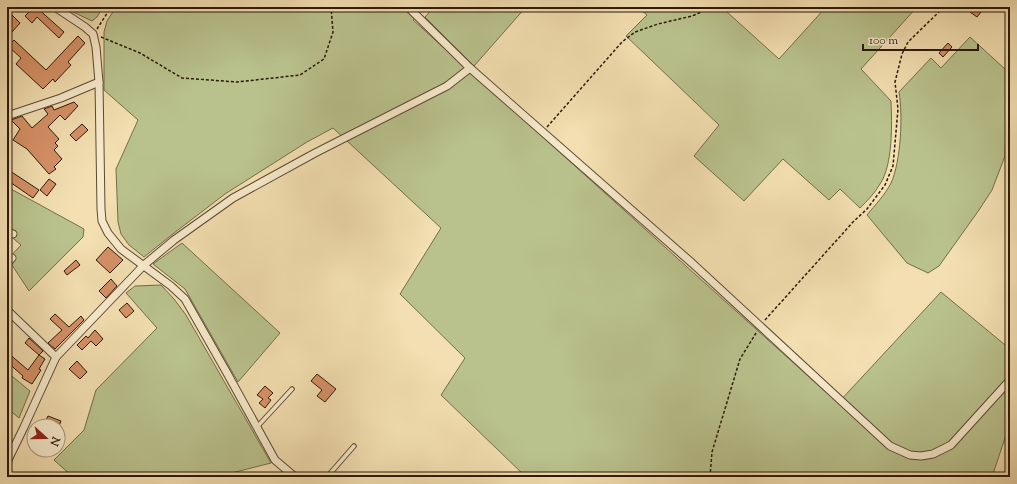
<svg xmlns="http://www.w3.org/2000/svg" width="1017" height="484" viewBox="0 0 1017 484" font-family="'Sorts Mill Goudy',serif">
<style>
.green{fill:#b9c28d;stroke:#726e4a}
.building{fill:#d69167;stroke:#2b1907}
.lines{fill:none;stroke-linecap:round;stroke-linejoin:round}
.lane-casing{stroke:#5d4a32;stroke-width:5.5}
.street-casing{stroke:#5d4a32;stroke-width:9}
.path{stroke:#2b1907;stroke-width:1.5;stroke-dasharray:3 2;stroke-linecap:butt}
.lane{stroke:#f7eacc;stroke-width:3.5}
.street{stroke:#f7eacc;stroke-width:7}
</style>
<rect width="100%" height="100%" fill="#f3dfb1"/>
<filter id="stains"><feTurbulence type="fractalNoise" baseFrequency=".005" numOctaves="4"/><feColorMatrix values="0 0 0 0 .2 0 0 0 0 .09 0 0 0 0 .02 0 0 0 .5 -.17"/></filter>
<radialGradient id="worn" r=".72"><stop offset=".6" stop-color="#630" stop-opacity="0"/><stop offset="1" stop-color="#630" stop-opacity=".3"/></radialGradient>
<g class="green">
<path d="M67 7H103L97 17 92 21 73 12Z"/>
<path d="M116 7H423L413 20 838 403 941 292 1010 349V423L992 477H526L441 395 465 358 400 294 441 228 333 128 307 142 225 194 174 233 144 257 129 245 121 234 118 222 116 169 138 120 104 90V32L107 21Z"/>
<path d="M434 7H526L474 66 425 17Z"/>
<path d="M637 7H730L727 12 779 59 826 7H917L861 69 891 101C892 123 893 165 880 184 875 193 867 201 860 208L840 189 829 200 783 159 744 201 694 156 719 125 626 36 647 15Z"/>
<path d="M970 37 1006 70 1007 92 1005 156 992 190 979 210 939 266 928 273 907 263 867 215C875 205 885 195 891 183 901 161 903 115 899 92L931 58 941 68Z"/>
<path d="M11 189 84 229 83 237 29 291 8 259 21 245 7 233V227L12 219 7 215V194Z"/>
<path d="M182 243 280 333 238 382 185 289 153 264Z"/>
<path d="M161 285 174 299 186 315 271 463 216 477H73L54 460 84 430 96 390 157 328 126 293 135 286Z"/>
<path d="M7 372 30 391 19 418 7 408Z"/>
</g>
<g class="building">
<path d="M34 7H36L64 32 59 38 37 17 32 23 25 16Z"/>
<path d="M974 7H985L977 17 970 12Z"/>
<path d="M12 15 20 23 12 32 7 28V21Z"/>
<path d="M78 36 85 43 68 62 71 65 55 82 53 79 43 89 16 64 21 58 8 46 14 40 46 70Z"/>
<path d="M948 43 952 47 943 57 939 53Z"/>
<path d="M74 102 78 106 65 120 60 115 48 127 59 139 55 143 58 146 54 150 62 159 54 167 56 169 49 174 27 149 13 140 20 129 11 120 22 116 32 128 48 114 44 109 52 106 54 110Z"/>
<path d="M82 124 88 130 76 141 70 135Z"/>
<path d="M7 169 39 190 33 198 7 180Z"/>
<path d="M49 179 56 184 47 196 40 190Z"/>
<path d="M108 247 123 260 110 273 96 260Z"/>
<path d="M76 260 80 265 67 275 64 271Z"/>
<path d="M111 279 117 286 106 298 99 291Z"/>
<path d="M127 303 134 311 126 318 119 310Z"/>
<path d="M55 314 69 327 81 316 84 320 55 349 48 343 62 330 50 319Z"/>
<path d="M95 330 103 339 96 346 91 341 82 350 77 345 86 336 88 338Z"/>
<path d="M29 338 43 351 39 355 25 343Z"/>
<path d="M7 352 28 370 39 355 45 359 39 369 41 370 32 384 22 378 23 376 7 362Z"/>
<path d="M77 361 87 372 80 379 69 369Z"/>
<path d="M317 374 336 389 325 402 317 396 322 390 311 381Z"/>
<path d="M265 386 273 393 268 398 271 400 265 408 259 403 263 399 257 395Z"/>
<path d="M48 416 61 421 59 426H43Z"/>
</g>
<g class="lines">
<g class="lane-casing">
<g id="lane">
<path d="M257 427 292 389"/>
<path d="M327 477 354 446"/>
</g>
</g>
<g class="street-casing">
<g id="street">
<path d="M55 7 85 27 93 34 96 47 99 82 101 209 102 221 108 233 121 249 171 286 185 299 227 373 275 460 295 477"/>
<path d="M408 7 470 68 692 263 890 446 910 455 921 456 933 454 951 445 1010 380"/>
<path d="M7 116 61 98 99 82"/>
<path d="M7 232 13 234"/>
<path d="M7 263 12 258"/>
<path d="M7 310 56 357"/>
<path d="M7 462 24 427 56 357 144 265 174 240 233 198 315 153 447 86 470 68"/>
</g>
</g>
<g class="path">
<path d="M588 7H589"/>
<path d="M423 12 428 7"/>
<path d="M97 29 111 7"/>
<path d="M101 37 140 53 182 78 237 82 300 75 324 59 333 32 331 7"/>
<path d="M547 127 622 42 635 32 658 24 692 16 713 7"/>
<path d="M765 320 853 222 867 209 885 185 893 166 898 109 895 82 902 54 908 42 944 7"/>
<path d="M710 477 712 452 740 359 756 333"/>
</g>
<use href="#lane" class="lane"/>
<use href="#street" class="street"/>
</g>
<rect width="1017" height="484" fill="none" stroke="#f3dfb1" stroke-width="24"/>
<rect x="8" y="8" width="1001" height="468" fill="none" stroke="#2b1907" stroke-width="2"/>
<rect x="12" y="12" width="993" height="460" fill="none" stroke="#2b1907"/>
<g transform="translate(46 438) rotate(111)"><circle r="19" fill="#f7eacc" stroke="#a5967d"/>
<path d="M0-3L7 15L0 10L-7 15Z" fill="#8f2418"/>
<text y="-6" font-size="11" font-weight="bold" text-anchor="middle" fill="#2b1907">N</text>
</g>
<path d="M863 44v6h115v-6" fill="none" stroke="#2b1907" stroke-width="2"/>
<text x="869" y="44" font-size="12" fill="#2b1907" stroke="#f7eacc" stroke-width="3" paint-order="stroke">100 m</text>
<rect width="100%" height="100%" filter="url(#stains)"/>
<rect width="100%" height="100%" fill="url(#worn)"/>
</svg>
